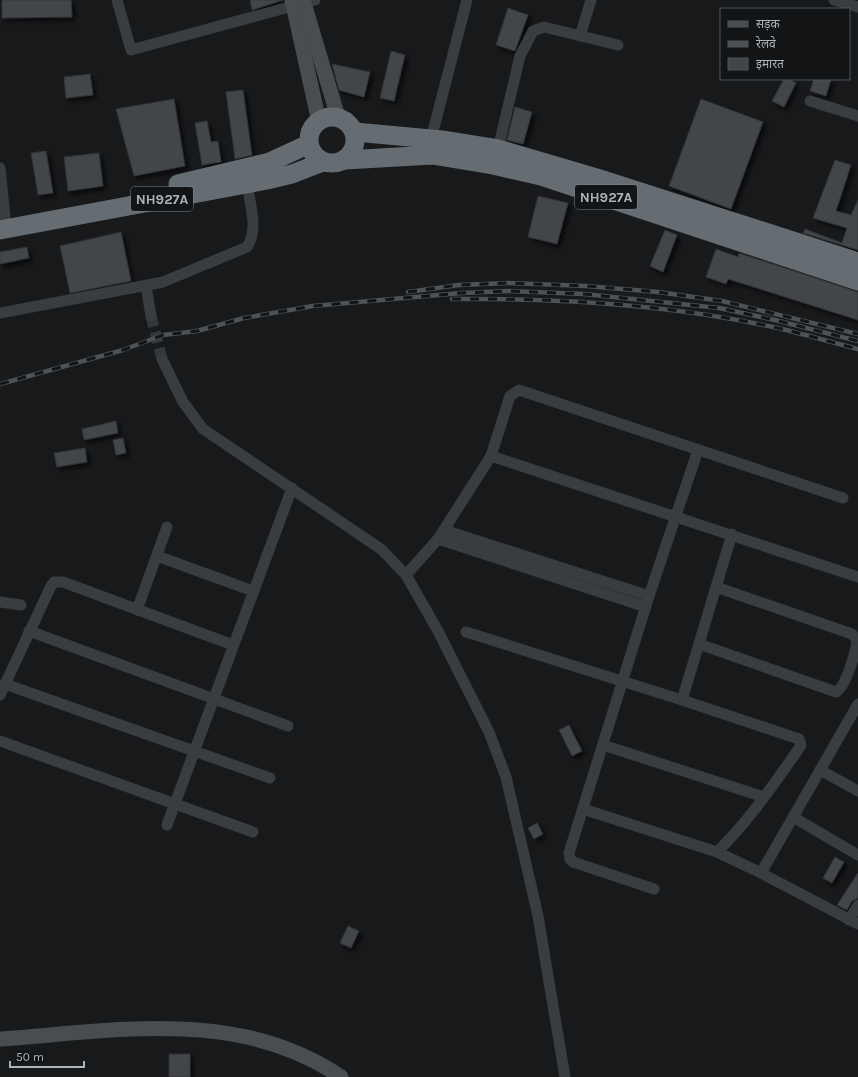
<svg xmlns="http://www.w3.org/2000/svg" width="858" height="1077" viewBox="0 0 858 1077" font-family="Karla,'Noto Sans Devanagari',sans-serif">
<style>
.building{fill:#424548;stroke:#323437;filter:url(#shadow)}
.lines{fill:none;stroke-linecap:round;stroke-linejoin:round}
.street-tunnel{stroke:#35383b;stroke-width:11;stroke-dasharray:11 5.5;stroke-linecap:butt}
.street{stroke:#393d40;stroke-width:11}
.secondary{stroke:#474d50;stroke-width:15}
.highway{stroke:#656d72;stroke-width:19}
.rail-casing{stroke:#4c5255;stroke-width:4.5}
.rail{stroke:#131416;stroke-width:3;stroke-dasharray:9;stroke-linecap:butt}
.labels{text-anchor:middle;stroke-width:3;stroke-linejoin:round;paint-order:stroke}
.shield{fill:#131416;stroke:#7d858a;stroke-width:1}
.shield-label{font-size:14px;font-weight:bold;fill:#aab5bb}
</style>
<defs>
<filter id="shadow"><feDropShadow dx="3.5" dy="3.5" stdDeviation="2" flood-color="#0009"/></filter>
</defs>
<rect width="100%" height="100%" fill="#18191b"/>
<g class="building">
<path d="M2 0H71L72 17 2 18Z"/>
<path d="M250 0H283L252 10Z"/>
<path d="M508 8 528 15 515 51 496 45Z"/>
<path d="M391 51 405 55 394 101 380 98Z"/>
<path d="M332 64 370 72 364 97 339 90Z"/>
<path d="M90 74 93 95 66 98 64 77Z"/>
<path d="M784 79H789L796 83 784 107 772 101Z"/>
<path d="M814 79H831L826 96 810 91Z"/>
<path d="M243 90 252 155 235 159 226 92Z"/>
<path d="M174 99 185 166 134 176 116 109Z"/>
<path d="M701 99 763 122 731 209 669 186Z"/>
<path d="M515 107 532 112 523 144 507 140Z"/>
<path d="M207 121 211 142 218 141 221 162 202 165 195 123Z"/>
<path d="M46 151 53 193 38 195 31 153Z"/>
<path d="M99 153 103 186 68 191 64 157Z"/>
<path d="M835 160 851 165 836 211 851 215 858 200V250L803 233 805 229 842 243 847 228 813 218Z"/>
<path d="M538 196 568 203 557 244 528 237Z"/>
<path d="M665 230 677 235 663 272 650 266Z"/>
<path d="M121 232 131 281 70 293 60 246Z"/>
<path d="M27 247 29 258 0 264V252Z"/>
<path d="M716 249 738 257 739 253 858 292V320L728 279 726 284 706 277Z"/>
<path d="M116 421 118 433 84 440 82 429Z"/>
<path d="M123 438 126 453 116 455 113 440Z"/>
<path d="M85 448 87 462 57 467 54 453Z"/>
<path d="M569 725 582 751 572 756 559 730Z"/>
<path d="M537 823 543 834 534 839 528 828Z"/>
<path d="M835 857 844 862 832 883 823 878Z"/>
<path d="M858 873V898L852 901 847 910 837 905Z"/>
<path d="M348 926 359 931 351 948 340 943Z"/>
<rect x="169" y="1054" width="21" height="23"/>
</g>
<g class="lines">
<path class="street-tunnel" d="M151 316 162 359"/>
<g class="street">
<path d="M117 0 131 50 315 0"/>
<path d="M834 0 858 7"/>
<path d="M580 36 591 0"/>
<path d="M810 101 858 116"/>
<path d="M431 139 467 0"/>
<path d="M498 149 520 56 533 31 544 27 618 45"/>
<path d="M0 168 5 217"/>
<path d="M146 286 151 316"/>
<path d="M0 313 163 282 247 247C260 227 248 202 247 179"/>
<path d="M162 359 183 402 203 429 381 549 406 575 438 631 489 732 506 777 538 916 565 1077"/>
<path d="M491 456 858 577"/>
<path d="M444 530 649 596"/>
<path d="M438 539 646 607"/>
<path d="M157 556 253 591"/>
<path d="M406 575 438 539 491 456 510 396 519 390 843 498"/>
<path d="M0 602 21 605"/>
<path d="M137 610 167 527"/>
<path d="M29 631 288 726"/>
<path d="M466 632 682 700 799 739 801 745 798 750C773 785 749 821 717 852"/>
<path d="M699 644 836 692C846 687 856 651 857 640L852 634 716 587"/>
<path d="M5 684 270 778"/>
<path d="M0 695 51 586 54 582H63L233 645"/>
<path d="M682 700 732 534"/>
<path d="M0 741 253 832"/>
<path d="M603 745 764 797"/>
<path d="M820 770 858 791"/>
<path d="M583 809 717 852 761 873 858 924"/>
<path d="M793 817 858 855"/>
<path d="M167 825 292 488"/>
<path d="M761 873 858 704"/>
<path d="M654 889 573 862 570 859 569 853 649 596 698 450"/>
<path d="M849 920 858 905"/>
</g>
<g class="secondary">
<path d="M292 0 319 122"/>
<path d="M303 0 338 117"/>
<path d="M0 1039C116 1031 239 1007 341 1077"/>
</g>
<g class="highway">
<circle cx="332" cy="140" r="23"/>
<path d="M355 132 442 140 498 149 597 178 858 262"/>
<path d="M345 160 432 155 493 165 541 176 858 281"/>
<path d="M178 184 270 162 309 144"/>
<path d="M0 230 267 180 292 174 323 162"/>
</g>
<g class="rail-casing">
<g id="rail">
<path d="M408 292 459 285 508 283 586 286 658 292 722 301 858 334"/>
<path d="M452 299C559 298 667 304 773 327 801 333 830 342 858 349"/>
<path d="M0 384 123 350 163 335 197 331 244 318 313 306 461 293 509 291 584 294 719 308 775 320 858 341"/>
</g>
</g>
<use href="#rail" class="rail"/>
</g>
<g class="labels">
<g class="shield">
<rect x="575" y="185" width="62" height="24" rx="3"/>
<rect x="131" y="187" width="62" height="24" rx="3"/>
</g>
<g class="shield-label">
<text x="606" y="202">NH927A</text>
<text x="162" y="204">NH927A</text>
</g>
</g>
<rect x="720" y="8" width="130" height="72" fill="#131416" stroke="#4f5458"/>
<rect x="728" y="21" width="20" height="6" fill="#474d50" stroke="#4f5458"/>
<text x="756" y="28" font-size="12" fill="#aab5bb">सड़क</text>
<rect x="728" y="41" width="20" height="6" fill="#4c5255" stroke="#4f5458"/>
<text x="756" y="48" font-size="12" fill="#aab5bb">रेलवे</text>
<rect x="728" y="58" width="20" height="12" fill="#424548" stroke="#4f5458"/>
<text x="756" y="68" font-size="12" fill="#aab5bb">इमारत</text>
<path d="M10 1061v6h74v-6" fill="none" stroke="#aab5bb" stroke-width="2"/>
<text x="16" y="1061" font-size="12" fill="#aab5bb" stroke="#131416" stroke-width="3" paint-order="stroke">50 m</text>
</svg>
